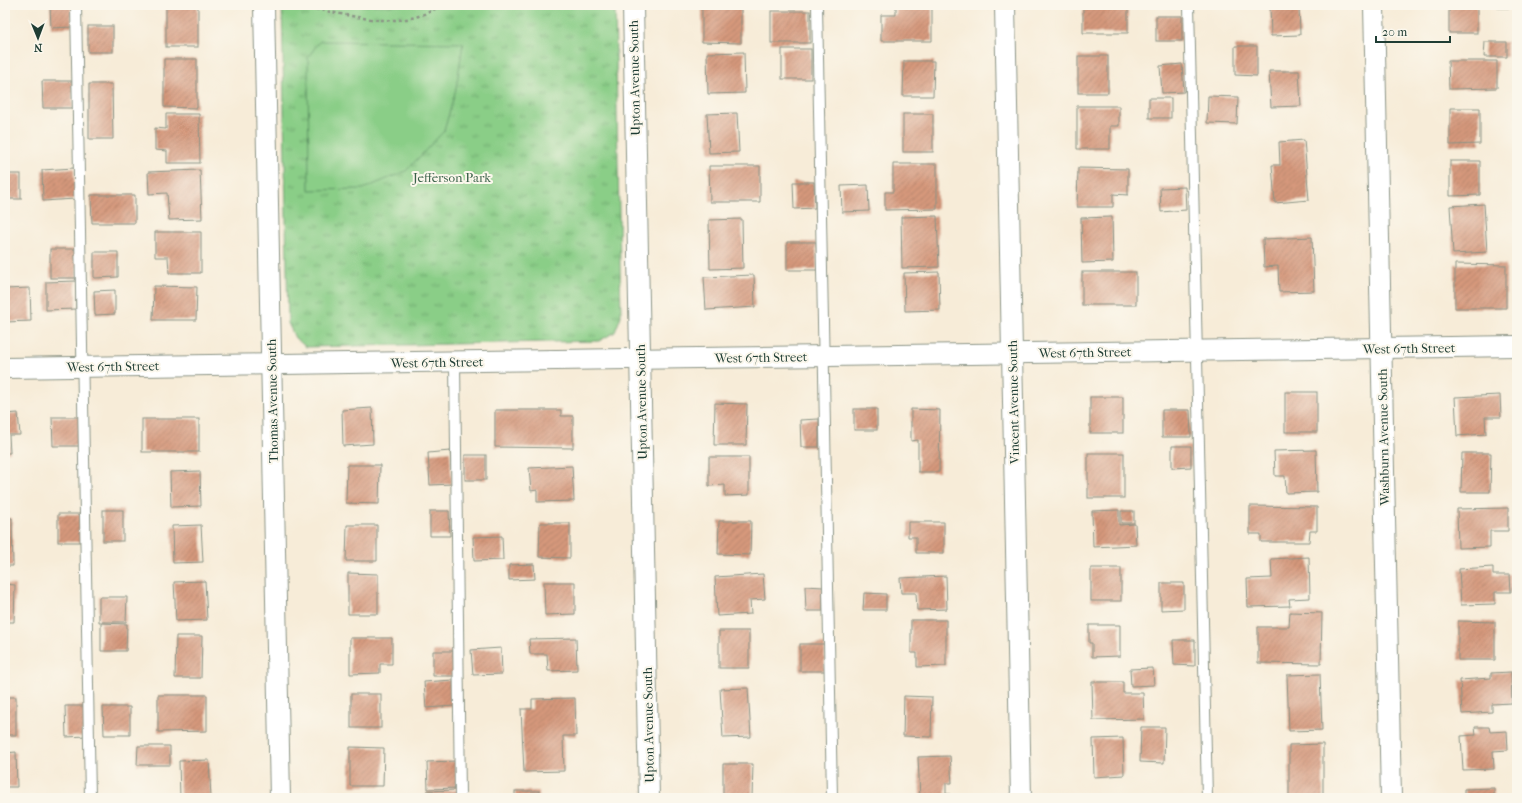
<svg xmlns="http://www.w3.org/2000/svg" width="1522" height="803" viewBox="0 0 1522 803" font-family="'IM FELL French Canon',serif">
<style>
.park{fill:url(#park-tufts);stroke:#54865e}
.garden{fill:#8ace87;stroke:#54865e}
.building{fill:url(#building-hatch)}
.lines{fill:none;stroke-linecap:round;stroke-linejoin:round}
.lane-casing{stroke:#8b9486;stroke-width:12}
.street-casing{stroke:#8b9486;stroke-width:22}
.path{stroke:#8b9486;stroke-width:2.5;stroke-dasharray:3 3;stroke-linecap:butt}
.lane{stroke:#fff;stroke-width:10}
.street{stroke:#fff;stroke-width:20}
.labels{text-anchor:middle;stroke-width:4;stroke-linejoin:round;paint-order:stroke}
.street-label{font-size:13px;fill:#1f3d34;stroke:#fbf7ec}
.park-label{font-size:13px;fill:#3a6149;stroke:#fbf7ec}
</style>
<defs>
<pattern id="park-tufts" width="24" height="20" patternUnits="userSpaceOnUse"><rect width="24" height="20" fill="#8ace87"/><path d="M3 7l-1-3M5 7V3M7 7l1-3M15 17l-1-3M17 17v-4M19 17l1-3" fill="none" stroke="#70a86f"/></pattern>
<pattern id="building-hatch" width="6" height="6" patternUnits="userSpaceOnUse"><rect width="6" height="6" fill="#d5987c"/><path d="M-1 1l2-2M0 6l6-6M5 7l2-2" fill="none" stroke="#ac7d66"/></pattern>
</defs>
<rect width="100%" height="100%" fill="#fbf7ec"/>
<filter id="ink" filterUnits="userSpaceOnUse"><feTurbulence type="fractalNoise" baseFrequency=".025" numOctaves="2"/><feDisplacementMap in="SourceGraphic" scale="8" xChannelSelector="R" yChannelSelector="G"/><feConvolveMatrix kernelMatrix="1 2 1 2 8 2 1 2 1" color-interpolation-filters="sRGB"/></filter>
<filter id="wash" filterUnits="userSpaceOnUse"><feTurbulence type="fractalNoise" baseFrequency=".012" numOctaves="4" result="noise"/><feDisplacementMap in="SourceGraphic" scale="16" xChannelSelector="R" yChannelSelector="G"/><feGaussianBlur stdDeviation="0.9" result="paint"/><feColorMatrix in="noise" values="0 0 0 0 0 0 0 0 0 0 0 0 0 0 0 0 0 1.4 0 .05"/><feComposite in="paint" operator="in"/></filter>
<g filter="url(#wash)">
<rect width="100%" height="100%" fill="#f7ecd8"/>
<path class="park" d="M282 5H615L621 316 615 332 599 341 306 347 295 338 288 323Z"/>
<path class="garden" d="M320 41 463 43 456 89 444 131 406 171 363 189 309 190 308 57Z"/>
<g id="blocks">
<g class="building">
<path d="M50 5H71L72 27 51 28Z"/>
<rect x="166" y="5" width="32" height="42"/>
<path d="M702 5H741V43L702 42Z"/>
<path d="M1083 5H1111V7H1128V33H1083Z"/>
<path d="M1270 5H1299L1300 35 1271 36Z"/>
<rect x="1449" y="5" width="28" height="28"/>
<rect x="1498" y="5" width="19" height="3"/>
<path d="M896 6 932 7V41H881V15H896Z"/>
<rect x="771" y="11" width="39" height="32"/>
<rect x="1156" y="16" width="26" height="25"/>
<rect x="88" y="26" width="25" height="26"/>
<path d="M1485 42H1507V57H1484Z"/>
<path d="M1235 46H1257V76L1235 75Z"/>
<rect x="782" y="49" width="29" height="30"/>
<path d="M744 52 745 93 708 94 707 53Z"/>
<rect x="1078" y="56" width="30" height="37"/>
<path d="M164 59H197V108L164 107Z"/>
<path d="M904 61H934L933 96H903Z"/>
<path d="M1448 61H1497V88L1449 89Z"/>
<path d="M1182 64 1184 92 1162 93 1160 66Z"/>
<path d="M1269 71H1299L1301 106 1271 107Z"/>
<path d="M42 81H72L73 108H43Z"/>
<path d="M89 84H112L113 139H89Z"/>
<path d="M1208 96 1238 97 1237 124 1207 123Z"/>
<rect x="1149" y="98" width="22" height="20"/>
<path d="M1077 106H1119V126H1110V149H1077Z"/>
<path d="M1450 108H1480V144L1450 145Z"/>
<path d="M737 113 739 152 709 153 707 114Z"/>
<path d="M166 114H199L200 163H167V151L155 150V128L166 129Z"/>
<rect x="903" y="114" width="30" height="38"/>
<path d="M1304 140 1309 200 1275 203 1272 165H1280L1279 142Z"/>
<path d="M1450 161H1480V195L1450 196Z"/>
<path d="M893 164H937V209L885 210V192H893Z"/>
<path d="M709 166H760V202H710Z"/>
<path d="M74 168 75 199 43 201 42 170Z"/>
<path d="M1078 168 1128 169V195L1113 194V207H1077Z"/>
<path d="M200 170 202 219 169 220 167 193 149 194 148 172Z"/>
<rect x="5" y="174" width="16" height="25"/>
<path d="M793 182H814L815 208 794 209Z"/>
<path d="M868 185 869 211 842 212 841 186Z"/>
<path d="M1185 187 1186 210 1161 212 1160 188Z"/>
<path d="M91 195H135V223H92Z"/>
<path d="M1484 204 1487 252 1453 254 1450 206Z"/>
<path d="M937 216 939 267 902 268 901 217Z"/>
<path d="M1112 217 1113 262 1082 263 1081 218Z"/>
<path d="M742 219 743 268 710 269 709 220Z"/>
<path d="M155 232H201V273H169L168 257H155Z"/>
<path d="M1312 237 1314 291 1279 292 1278 266 1264 267 1263 239Z"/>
<path d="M787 242H816L817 270H787Z"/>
<rect x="50" y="249" width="27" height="29"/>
<path d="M94 252H118V277L94 278Z"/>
<path d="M1455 264 1506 265V308H1455Z"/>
<path d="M939 272 940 310 905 311 904 273Z"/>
<rect x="1082" y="272" width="54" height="33"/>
<path d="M754 275 755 307 706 310 704 277Z"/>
<path d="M76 281V309L46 310V282Z"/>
<path d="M154 286 197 287 196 320H153Z"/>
<path d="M30 288 31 321 5 322V289Z"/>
<path d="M115 290V314L95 315 94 291Z"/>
<rect x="1285" y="392" width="32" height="40"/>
<path d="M1500 395 1501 417H1485L1486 434 1457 436 1455 397Z"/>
<rect x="1090" y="397" width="33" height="36"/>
<path d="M715 403 747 404 746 445H714Z"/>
<path d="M372 408 373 444 343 446 342 410Z"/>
<rect x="854" y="409" width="23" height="21"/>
<path d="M911 409 940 410 939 472H918V440L911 441Z"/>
<path d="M495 410H561V416H573V448L495 447Z"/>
<path d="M1162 410H1190L1191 437H1162Z"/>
<path d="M18 413 20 435H9L10 453H5V414Z"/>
<path d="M52 417H81V446H53Z"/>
<rect x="142" y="419" width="57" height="33"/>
<path d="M819 419V447H801L800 420Z"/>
<path d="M1172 446H1191V467L1172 468Z"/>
<path d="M1316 450 1317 492 1286 493 1285 476H1275L1274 451Z"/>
<path d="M450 451 452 484 430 485 428 453Z"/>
<rect x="1088" y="453" width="36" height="45"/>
<path d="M1462 453H1491L1490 492H1461Z"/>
<rect x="465" y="455" width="21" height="25"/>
<path d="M709 457H749V495L725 496V485L709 486Z"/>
<path d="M347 465H380L379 504 346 503Z"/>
<path d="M572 466 574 501 537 502V490L531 491 529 468Z"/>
<path d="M200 471 201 506 171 507 170 472Z"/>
<path d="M1250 506 1317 507V531H1310L1309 542H1261V534H1250Z"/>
<path d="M1508 508V531H1490V547L1458 548 1457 509Z"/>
<rect x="103" y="510" width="20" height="31"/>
<path d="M1119 510V525L1135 524 1136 545 1093 547 1092 511Z"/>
<path d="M430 511H449L450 536H430Z"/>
<rect x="1121" y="511" width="13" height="12"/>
<rect x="58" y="514" width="23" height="28"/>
<path d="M5 518H12L13 566H5Z"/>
<path d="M719 521H751L750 555 718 554Z"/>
<path d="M908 522H944V553H916V537H908Z"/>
<path d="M540 523H570V558L539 557Z"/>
<path d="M201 525 203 562 173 563 172 526Z"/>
<path d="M347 525H377V561H346Z"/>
<path d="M502 536 503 560 474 561 473 537Z"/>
<path d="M1309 557 1310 598 1289 599 1290 606 1248 607 1247 579 1272 578 1271 559Z"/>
<path d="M534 564 535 579 509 580V565Z"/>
<path d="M1493 567V575H1510L1511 592H1495V604L1461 605 1459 569Z"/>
<rect x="1091" y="568" width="30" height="33"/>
<path d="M348 573 378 574V614H348Z"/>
<path d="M763 574 765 599 750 600 751 614 717 616 715 577Z"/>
<path d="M946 576 947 609 917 610 916 593H901L900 578Z"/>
<path d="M205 581 207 620 176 621 174 582Z"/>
<path d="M544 582H575V614L545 615Z"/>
<path d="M1161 583H1184V609L1161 610Z"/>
<path d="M5 584 15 585 14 622H5Z"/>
<path d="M805 586 823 587V611H806Z"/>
<path d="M864 593 886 594V610H863Z"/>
<path d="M99 597H127L126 622H99Z"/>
<path d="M1290 612 1322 613 1321 664 1258 663V627H1289Z"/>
<path d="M911 620H946V666L917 667V653H911Z"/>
<path d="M1458 621 1495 622V660H1458Z"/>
<path d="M101 623 127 624 126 651H101Z"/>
<path d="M1089 625H1120V656L1092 657V643H1089Z"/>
<rect x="719" y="631" width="30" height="37"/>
<path d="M176 636H202L201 678H175Z"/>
<path d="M5 638H7L8 678H5Z"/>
<path d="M350 638H392V664H380V673L350 674Z"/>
<path d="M576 638 577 670 548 671 547 654H530L529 639Z"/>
<path d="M1173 640H1195V666L1174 665Z"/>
<rect x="800" y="644" width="25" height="27"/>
<path d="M501 648 502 674 473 675 471 650Z"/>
<path d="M433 651H453L454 676H433Z"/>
<path d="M1153 668 1154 685 1131 686 1130 669Z"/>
<path d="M1511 672 1512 703 1492 704V712L1462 714 1460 680 1491 678V673Z"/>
<path d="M1320 674 1322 730 1289 731 1287 675Z"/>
<path d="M453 680 454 706 426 708 424 682Z"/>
<path d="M1092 682H1123V693H1143L1144 719 1093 720Z"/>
<path d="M748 688 751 737 723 738 720 689Z"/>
<rect x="351" y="694" width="30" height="34"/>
<path d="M158 695H207V731L158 732Z"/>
<path d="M904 696 932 697 931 737 903 736Z"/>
<rect x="5" y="697" width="11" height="38"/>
<path d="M575 698 576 736H563L564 771 524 772 521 709H532V699Z"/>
<path d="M65 706H86L87 736 66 737Z"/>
<path d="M103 707H130V735H104Z"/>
<path d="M1141 727H1165L1164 763 1140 762Z"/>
<path d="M1475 727H1489L1490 732 1507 731 1508 750 1493 751 1494 769 1463 770 1461 736 1476 735Z"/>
<path d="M1123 738 1124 775 1094 777 1093 739Z"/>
<path d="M1323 744V798H1289V745Z"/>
<path d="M138 746H170V765H137Z"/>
<path d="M350 747 384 748 383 786H350Z"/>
<path d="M16 752 17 787H5V753Z"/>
<path d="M950 756 952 783H946V794H951V798H920L918 757Z"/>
<path d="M209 760 211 798H180L179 761Z"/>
<path d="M456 761 457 788 428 789 427 762Z"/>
<path d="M723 764H753L752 798H723Z"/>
<path d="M1494 788V798H1464V789Z"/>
<path d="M457 790V798H427V791Z"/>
<rect x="515" y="791" width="24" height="7"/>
<rect x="353" y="796" width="30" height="2"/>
</g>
</g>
</g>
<g filter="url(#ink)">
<use href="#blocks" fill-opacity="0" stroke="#8b9486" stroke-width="1"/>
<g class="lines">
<g class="lane-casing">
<g id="lane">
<path d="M76 5 90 798"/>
<path d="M817 5 832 798"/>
<path d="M1189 5 1207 798"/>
<path d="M455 362 460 798"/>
</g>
</g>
<g class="street-casing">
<g id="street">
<path d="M264 5 280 798"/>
<path d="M633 5 649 798"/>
<path d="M1005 5 1021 798"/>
<path d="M1374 5 1391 798"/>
<path d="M5 368 1517 346"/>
</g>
</g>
<path class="path" d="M286 6C337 7 394 38 441 5"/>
<use href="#lane" class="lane"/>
<use href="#street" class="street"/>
</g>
</g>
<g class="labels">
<g class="street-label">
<text transform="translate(634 78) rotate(-91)" y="5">Upton Avenue South</text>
<text transform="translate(1409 348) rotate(-1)" y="5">West 67th Street</text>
<text transform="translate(1085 352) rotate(-1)" y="5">West 67th Street</text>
<text transform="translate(761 357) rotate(-1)" y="5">West 67th Street</text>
<text transform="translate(437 362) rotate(-1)" y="5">West 67th Street</text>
<text transform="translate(113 366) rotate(-1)" y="5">West 67th Street</text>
<text transform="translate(272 401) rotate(-91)" y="5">Thomas Avenue South</text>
<text transform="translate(641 402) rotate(-91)" y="5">Upton Avenue South</text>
<text transform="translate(1013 402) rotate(-91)" y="5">Vincent Avenue South</text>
<text transform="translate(1383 437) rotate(-91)" y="5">Washburn Avenue South</text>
<text transform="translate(648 725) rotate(-91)" y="5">Upton Avenue South</text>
</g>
<g class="park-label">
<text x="452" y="182">Jefferson Park</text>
</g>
</g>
<rect width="1522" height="803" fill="none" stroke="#fbf7ec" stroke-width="20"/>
<g transform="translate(38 38) rotate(179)" stroke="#fbf7ec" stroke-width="3" paint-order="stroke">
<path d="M0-3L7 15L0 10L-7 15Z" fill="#1f3d34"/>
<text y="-6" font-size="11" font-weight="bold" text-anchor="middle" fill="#1f3d34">N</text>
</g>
<path d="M1376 36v6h74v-6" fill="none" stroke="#1f3d34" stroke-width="2"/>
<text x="1382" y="36" font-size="12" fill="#1f3d34" stroke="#fbf7ec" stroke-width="3" paint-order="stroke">20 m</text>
</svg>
